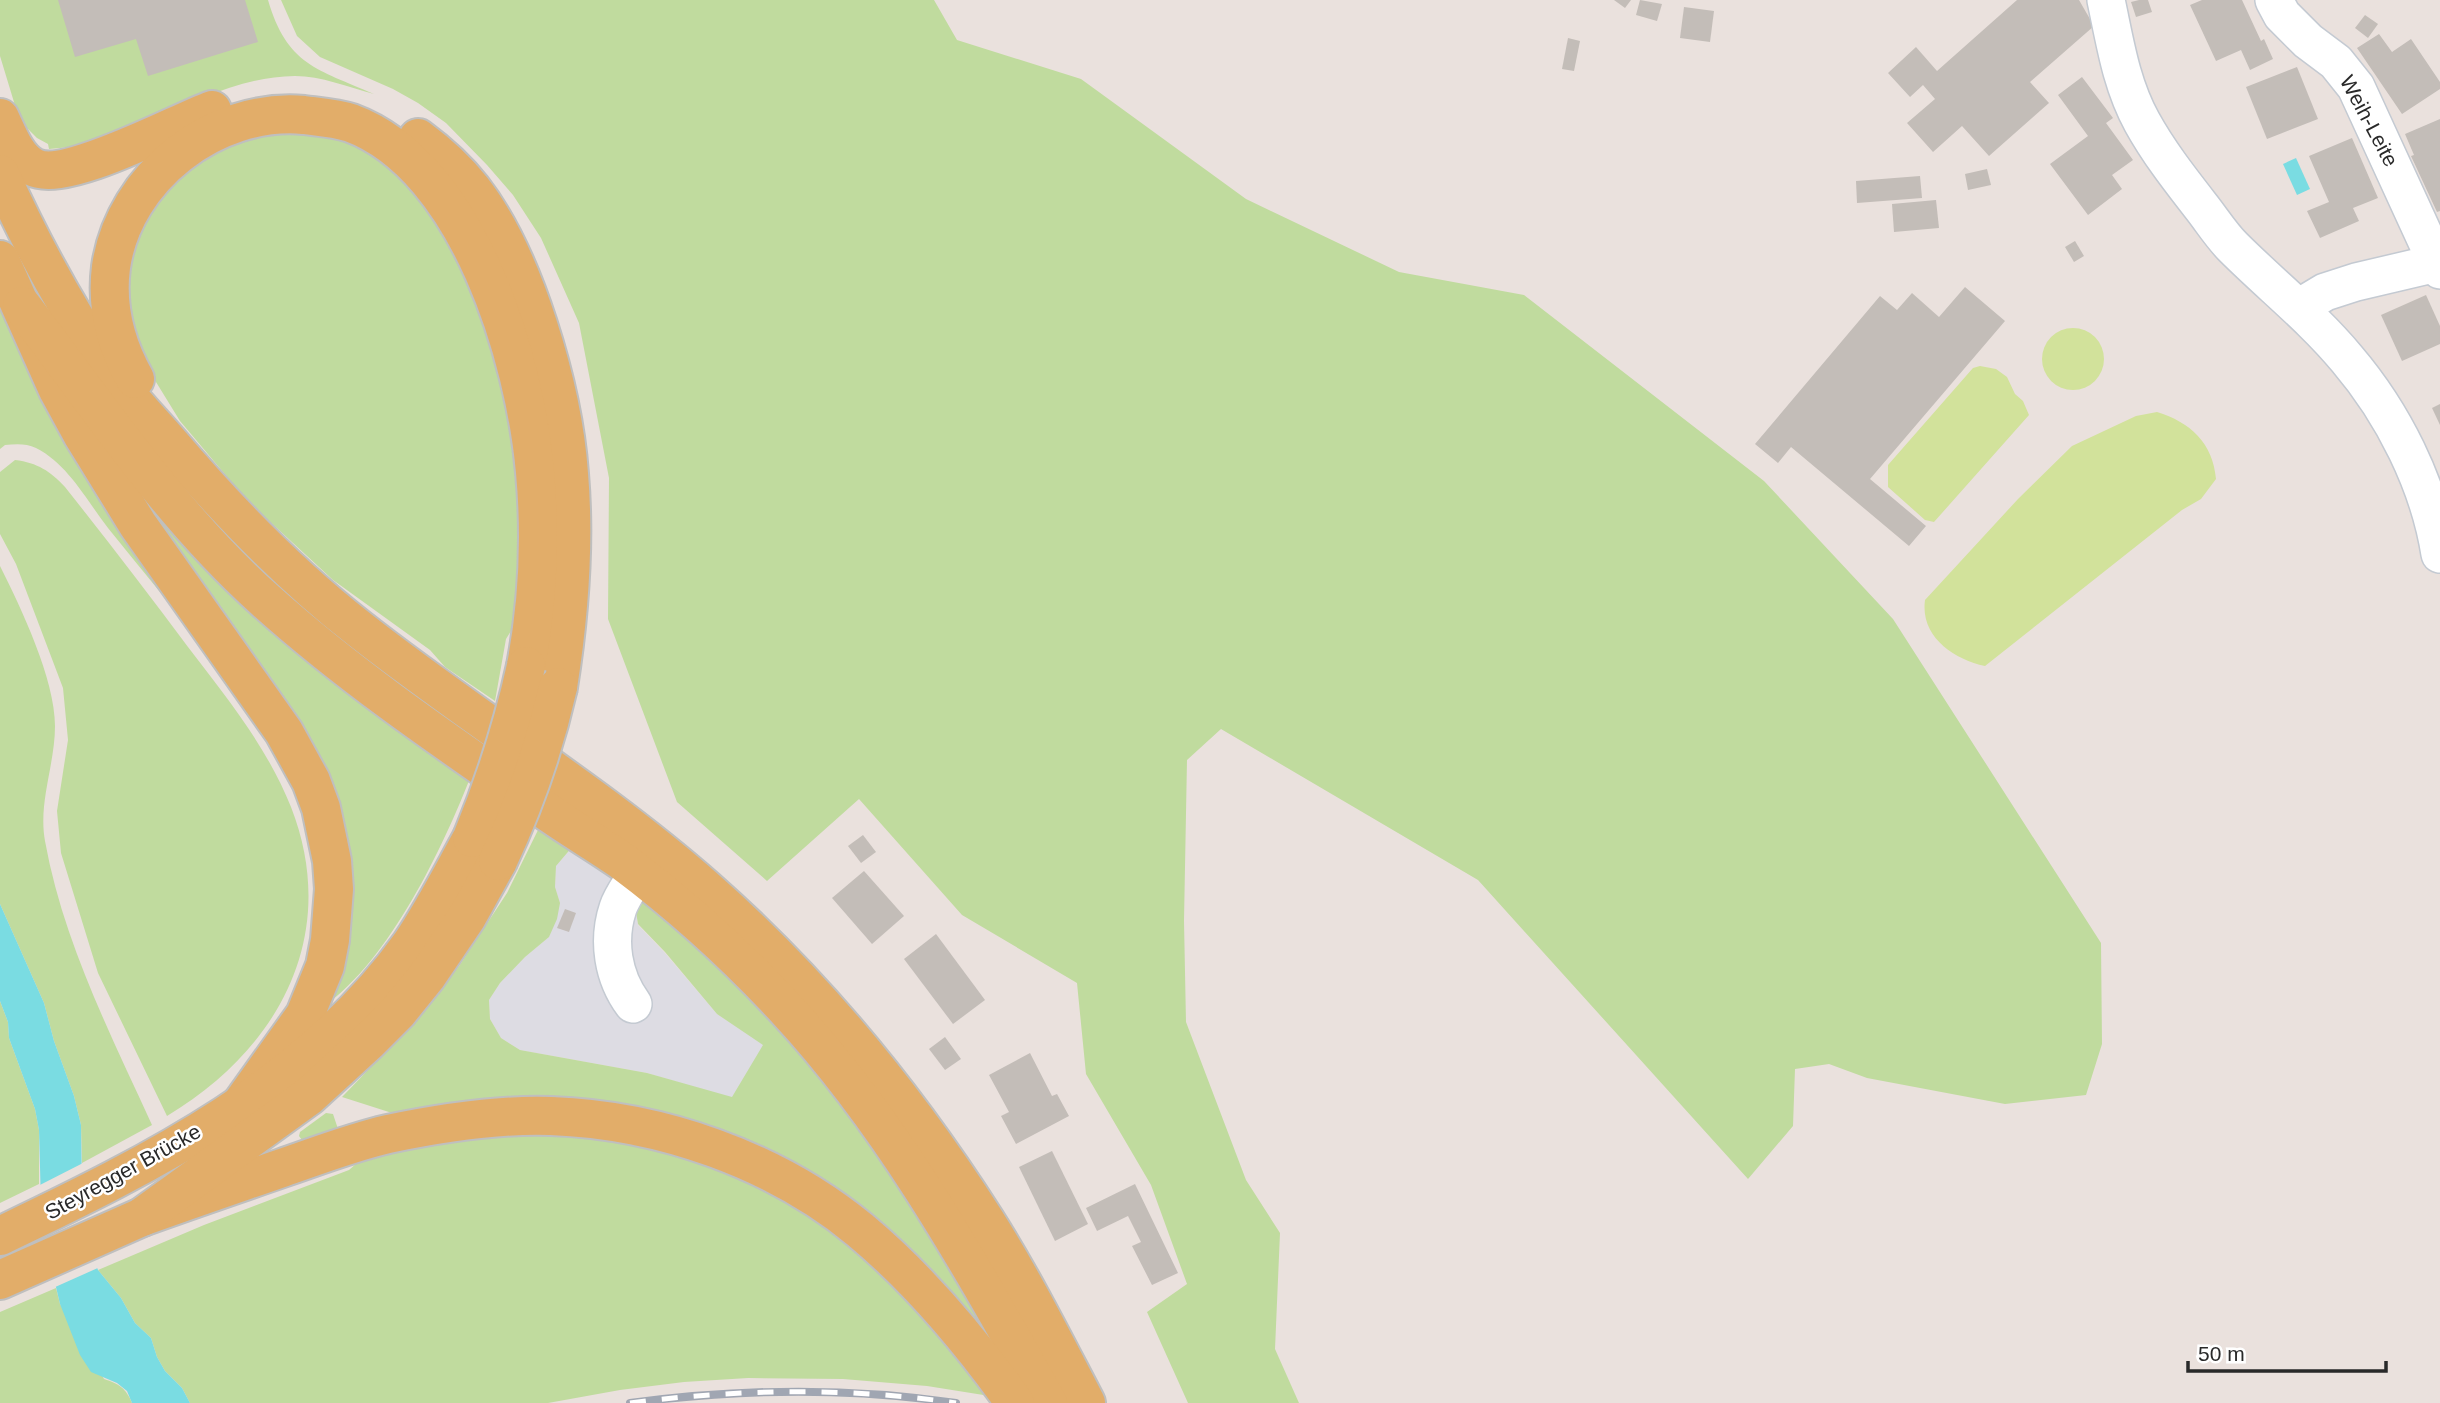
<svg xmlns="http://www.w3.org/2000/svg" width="2440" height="1403" viewBox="0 0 2440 1403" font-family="Arial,sans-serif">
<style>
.industrial{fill:#dddce3}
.green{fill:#c0db9e}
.pitch{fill:#d2e29b}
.water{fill:#7adce2}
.pier{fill:#eae1dd}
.building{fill:#c3bdb8}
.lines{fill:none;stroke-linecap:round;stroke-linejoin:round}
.minor-casing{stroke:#c4cad2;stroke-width:40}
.major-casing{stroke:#bfbfbf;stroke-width:42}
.minor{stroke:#fff;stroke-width:37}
.major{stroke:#e2ad69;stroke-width:38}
.rail-casing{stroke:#a0a6b2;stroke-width:8}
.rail{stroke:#fff;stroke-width:5;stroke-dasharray:16;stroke-linecap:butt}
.major-bridge-casing{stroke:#bfbfbf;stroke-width:42;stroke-linecap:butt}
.major-bridge{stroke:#e2ad69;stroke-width:38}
.labels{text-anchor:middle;stroke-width:5;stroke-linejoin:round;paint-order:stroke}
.street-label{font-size:21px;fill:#292929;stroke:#fff}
</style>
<rect width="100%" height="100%" fill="#eae1dd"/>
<path class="industrial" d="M573 846 645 899 636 912 638 925 664 952 717 1014 764 1045 732 1098 647 1073 520 1050 501 1038 490 1019 489 1000 500 983 525 957 549 937 560 903 555 887 556 866Z"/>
<g class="green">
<path d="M0 0H268C287 65 317 69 374 94 348 87 321 76 295 76 206 77 136 145 49 149L48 144 37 138 26 127 17 112 0 56Z"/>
<path d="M281 0H934L957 40 1081 79 1246 199 1399 272 1524 295 1764 481 1893 619 2101 943 2102 1044 2086 1095 2005 1104 1867 1078 1829 1064 1795 1069 1793 1126 1748 1179 1478 880 1221 729 1187 760 1184 921 1186 1022 1246 1180 1280 1233 1275 1349 1299 1403H1188L1147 1312 1187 1284 1151 1185 1086 1074 1077 983 962 915 859 799 767 881 677 802 608 619 609 478 579 323 541 238 513 195 487 165 446 123 418 103 393 89 320 57 297 36Z"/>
<path d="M258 129 347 137 406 173 456 249 495 343 519 455V618L506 639 495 701 445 667 430 650 333 580 267 519 234 485 180 421 148 369 138 344 129 301V256L171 173Z"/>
<path d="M0 304 221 666C183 620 145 574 108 528 87 501 68 464 36 448 26 443 15 444 5 445L0 449Z"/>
<path d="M93 433 472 773C443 848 390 960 323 1007L342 869Z"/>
<path d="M15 460C38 463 50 471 65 487 107 540 148 593 188 647 227 698 267 747 291 807 341 935 279 1049 167 1116L98 973 61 853 57 811 68 740 63 688 16 564 0 534V472Z"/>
<path d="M0 566C21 608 55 679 55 726 55 765 38 802 45 841 63 941 110 1033 152 1125L82 1163 81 1125 74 1096 54 1041 44 1003 0 904Z"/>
<path d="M539 828 573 846 556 866 555 887 560 903 557 919 549 937 525 957 500 983 489 1000 490 1019 501 1038 520 1050 647 1073 732 1097 763 1045 717 1014 665 952 638 924 636 912 639 904 645 899 767 1014 867 1131 1023 1385 754 1149 392 1113 342 1097 426 1010 459 966 507 893Z"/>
<path d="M0 1001 8 1022 9 1038 35 1109 39 1130V1184L0 1203Z"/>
<path d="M326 1113 333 1114 340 1135 311 1142 302 1140 299 1136 300 1132Z"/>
<path d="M590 1130 738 1170 877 1261 996 1397 927 1386 843 1379 748 1378 684 1382 620 1390 548 1403H190L182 1388 165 1371 157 1357 151 1338 135 1323 121 1298 98 1270 204 1225 349 1170 364 1157 430 1139Z"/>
<path d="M56 1288 60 1304 104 1379C119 1384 126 1388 132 1403H0V1312Z"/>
</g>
<g class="pitch">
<circle cx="2073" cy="359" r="31"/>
<path d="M1980 366 1996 369 2007 377 2015 394 2023 401 2029 415 1934 522 1925 520 1888 487V465L1973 368Z"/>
<path d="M2157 412C2190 422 2213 443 2216 479L2201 499 2182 510 1985 666C1953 659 1920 636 1925 600L2018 499 2072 446 2136 416Z"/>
</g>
<g class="water">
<path d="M2296 158 2310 189 2297 195 2283 164Z"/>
<path d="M0 904 44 1003 54 1041 74 1096 81 1125 82 1188 90 1250 98 1270 121 1298 135 1323 151 1338 157 1357 165 1371 182 1388 190 1403H132L127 1391 117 1383 91 1372 80 1355 60 1304 47 1249 41 1204 39 1130 35 1109 9 1038 8 1022 0 1001Z"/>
</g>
<path class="pier" d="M85 1162 88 1216 94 1249 100 1267 53 1288 44 1249 36 1187Z"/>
<g class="building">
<path d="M58 0H245L258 42 148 76 136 39 75 57Z"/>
<path d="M1614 0H1631L1625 8Z"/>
<path d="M1640 0 1662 4 1657 21 1636 15Z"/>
<path d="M2017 0H2079L2094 26 2030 82 2049 103 1989 156 1962 126 1933 152 1907 123 1935 99 1923 85 1910 97 1888 73 1916 47 1937 71Z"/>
<path d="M2139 0H2148L2152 12 2136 17 2131 2Z"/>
<path d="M2202 0H2242L2261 41 2264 39 2273 59 2250 70 2241 50 2216 61 2190 5Z"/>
<path d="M1684 7 1714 11 1710 42 1680 38Z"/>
<path d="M2365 15 2378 24 2368 38 2355 28Z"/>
<path d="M2379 34 2392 52 2411 39 2440 82V89L2402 114 2357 48Z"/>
<path d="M1568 38 1580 41 1574 71 1562 69Z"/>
<path d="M2297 67 2318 119 2267 139 2246 87Z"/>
<path d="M2082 77 2113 118 2106 123 2133 160 2112 175 2122 189 2088 215 2050 164 2088 136 2058 95Z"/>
<path d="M2440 119V211L2437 212 2411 156 2414 155 2405 134Z"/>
<path d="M2352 138 2378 198 2353 208 2359 221 2320 238 2307 211 2329 202 2309 156Z"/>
<path d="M1987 169 1991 185 1968 190 1965 174Z"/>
<path d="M1920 176 1922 198 1857 203 1856 181Z"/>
<path d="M1936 200 1939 228 1894 232 1892 204Z"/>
<path d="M2075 241 2084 256 2074 262 2065 247Z"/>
<path d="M1965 287 2005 321 1870 479 1926 526 1909 546 1791 447 1778 463 1755 444 1880 296 1897 310 1912 293 1939 317Z"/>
<path d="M2426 295 2440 326V344L2402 361 2381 315Z"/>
<path d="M2440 404V425L2432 408Z"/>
<path d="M863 835 876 852 861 863 848 846Z"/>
<path d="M864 871 904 916 872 944 832 898Z"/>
<path d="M565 909 576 913 569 932 557 928Z"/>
<path d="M936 934 985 1000 953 1024 904 959Z"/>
<path d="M945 1037 961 1059 945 1070 929 1049Z"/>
<path d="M1030 1053 1052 1096 1057 1094 1069 1116 1016 1144 1001 1116 1009 1112 989 1075Z"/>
<path d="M1052 1151 1088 1224 1055 1241 1019 1167Z"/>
<path d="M1135 1184 1178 1273 1152 1285 1132 1246 1141 1242 1128 1216 1097 1231 1086 1208Z"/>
</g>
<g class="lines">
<g class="minor-casing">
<g id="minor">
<path d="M2106 0C2115 42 2121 84 2142 122 2159 153 2182 182 2203 209 2213 222 2222 236 2233 247 2271 285 2313 318 2347 359 2393 413 2429 484 2440 554"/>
<path d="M2274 0 2282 15 2308 41 2336 62 2356 87 2440 270"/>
<path d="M2300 307 2325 292 2356 282 2437 263"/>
<path d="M633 1004C613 977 607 941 618 908 622 896 631 885 637 874"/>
</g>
</g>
<g class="major-casing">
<g id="major">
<path d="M0 118C8 135 16 158 33 167 66 184 176 123 212 110"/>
<path d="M418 138C437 152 457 170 472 189 525 257 563 389 569 474 575 545 569 617 558 687"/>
<path d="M0 174C31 243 66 308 109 371 126 396 148 418 168 441 226 509 287 573 358 628 472 718 597 793 706 889 815 985 907 1098 985 1220 1022 1278 1054 1342 1086 1403"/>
<path d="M0 260 58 390 82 434 138 525 284 732 311 781 321 808 332 861 334 889 330 940 325 966 305 1015 242 1103"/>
<path d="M22 306C98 406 170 515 265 600 354 680 454 747 552 815 575 831 599 845 622 861 681 905 737 956 786 1009 894 1125 971 1266 1048 1403"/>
<path d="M135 379C116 345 106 306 111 267 124 177 214 107 304 115 320 117 336 118 351 123 469 167 525 359 535 472 541 537 538 602 526 666"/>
<path d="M142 1217C189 1200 236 1184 282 1168 317 1156 353 1142 388 1134 441 1123 498 1114 551 1116 661 1120 775 1160 860 1230 920 1280 970 1340 1015 1403"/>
<path d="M0 1236C151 1164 312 1084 411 944 434 910 452 874 472 838"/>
<path d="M0 1280 142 1217 309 1096 368 1042 398 1012 427 976 467 917 498 861"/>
</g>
</g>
<use href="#minor" class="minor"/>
<use href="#major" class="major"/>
<g class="rail-casing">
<path id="rail" d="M630 1403C737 1389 849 1387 956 1403"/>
</g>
<use href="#rail" class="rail"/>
<g class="major-bridge-casing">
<g id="major-bridge">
<path d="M472 838C495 782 513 726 526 666"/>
<path d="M498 861C525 803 544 749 558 687"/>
</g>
</g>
<use href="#major-bridge" class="major-bridge"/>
</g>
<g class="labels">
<g class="street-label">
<text transform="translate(2369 121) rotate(62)" y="7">Weih-Leite</text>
<text transform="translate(123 1172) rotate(-29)" y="7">Steyregger Brücke</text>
</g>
</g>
<path d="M2188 1361v10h198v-10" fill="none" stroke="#292929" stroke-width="3.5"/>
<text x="2198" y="1361" font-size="21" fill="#292929" stroke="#ffffff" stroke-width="5" paint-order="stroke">50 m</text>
</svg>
